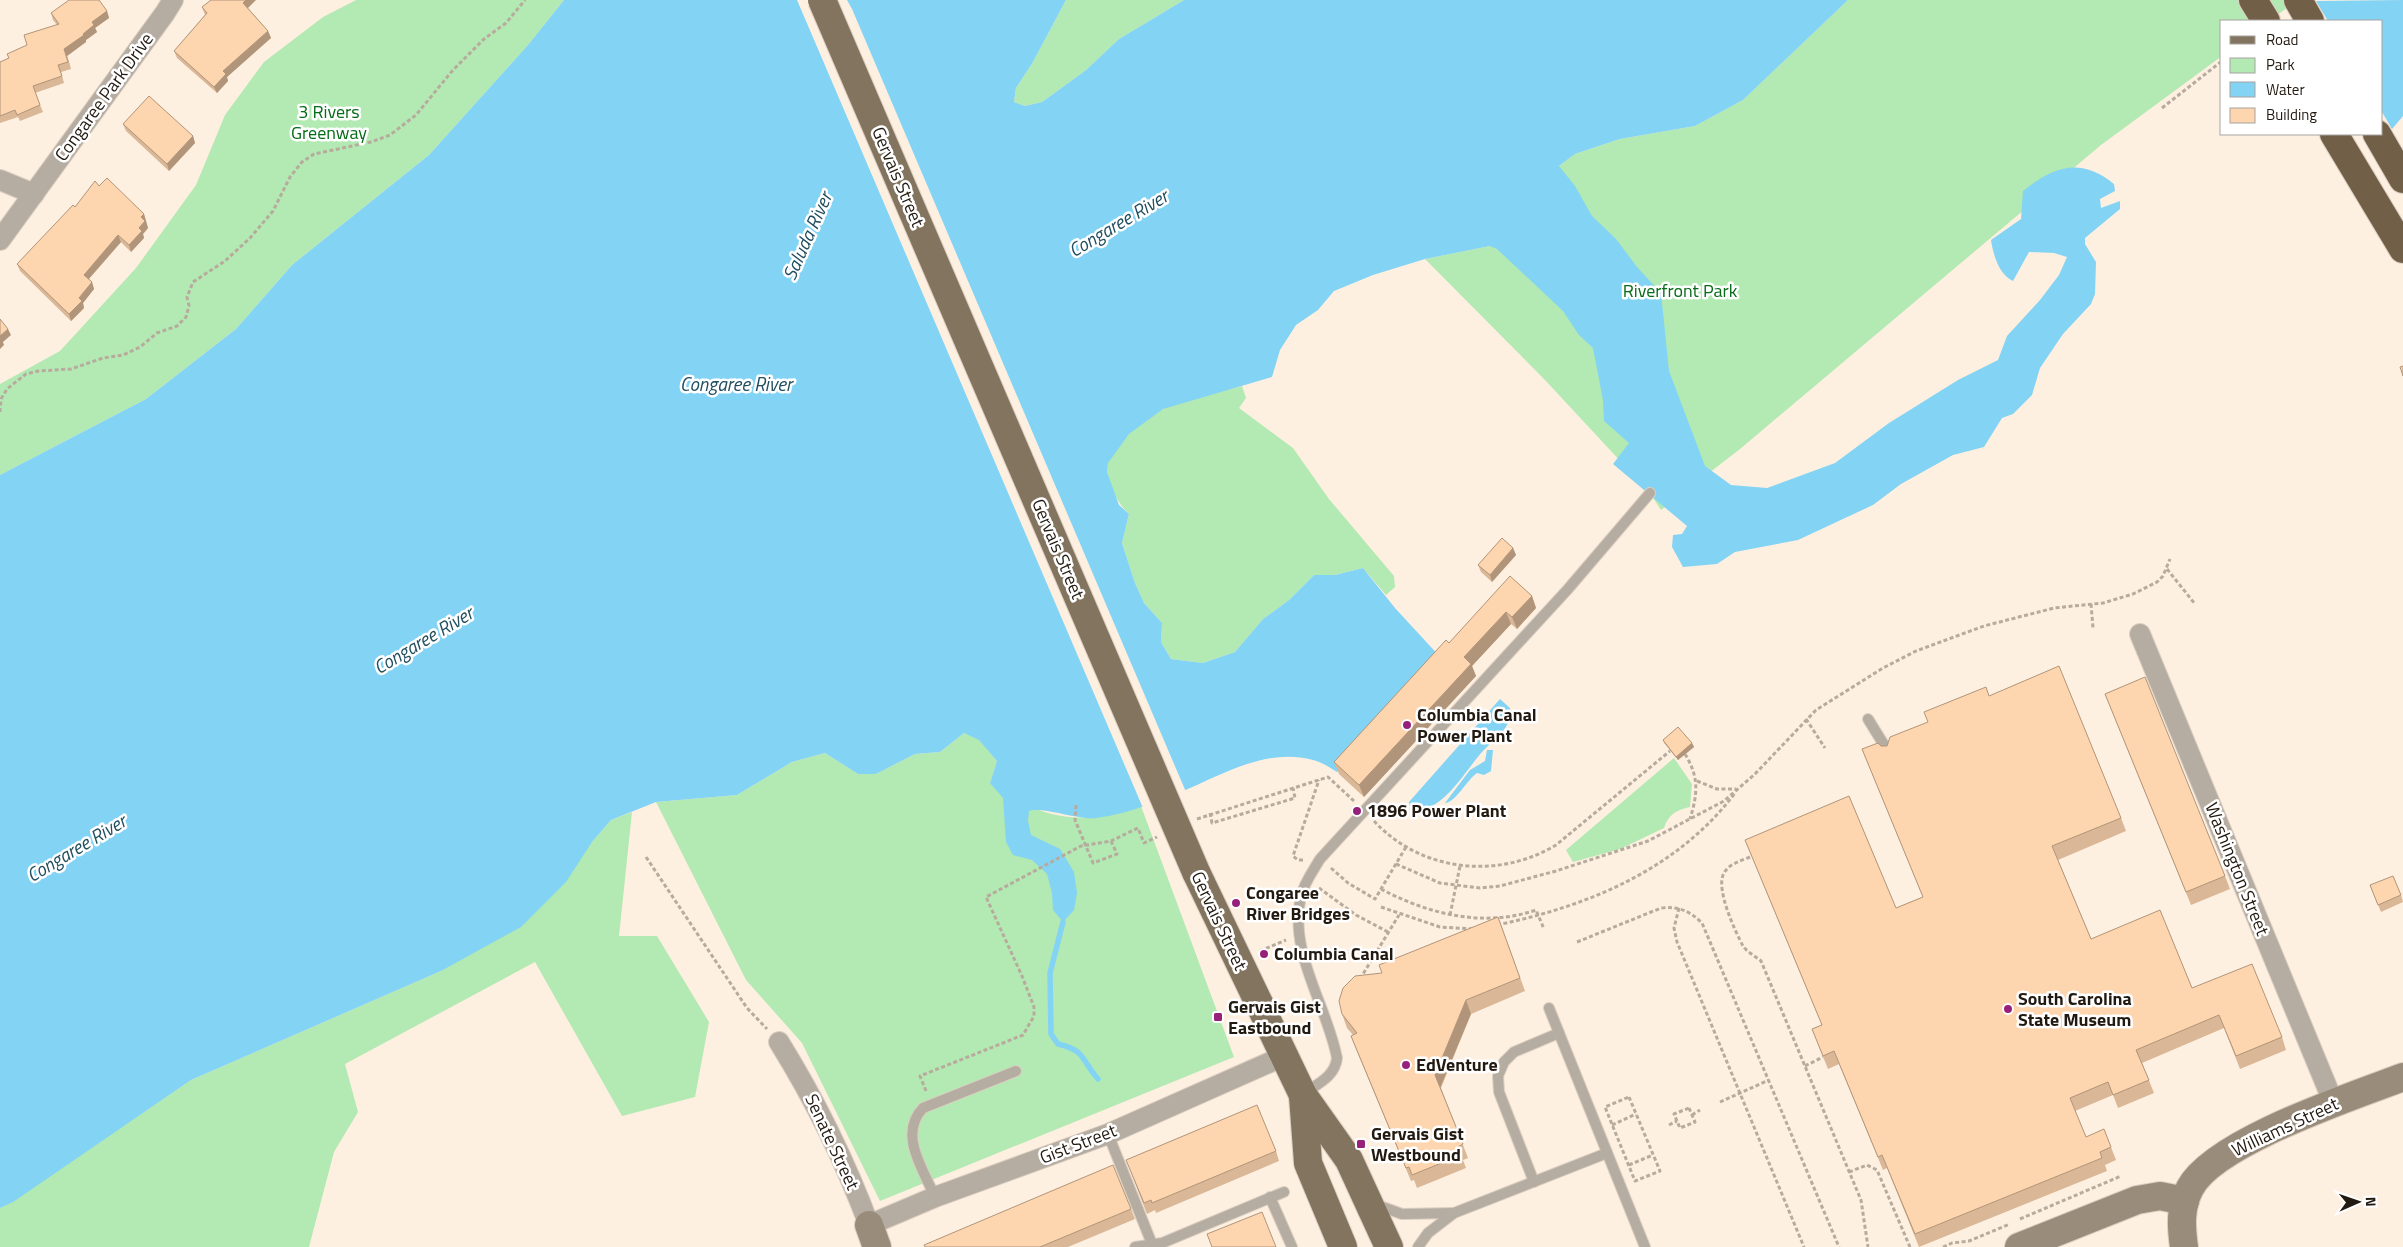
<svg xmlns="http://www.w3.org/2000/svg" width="2403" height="1247" viewBox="0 0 2403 1247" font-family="'Titillium Web',sans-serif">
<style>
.green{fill:#b3e9b2}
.water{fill:#83d3f5}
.pier{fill:#fef0e1}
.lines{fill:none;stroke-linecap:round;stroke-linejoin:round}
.stream{stroke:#83d3f5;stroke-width:5.5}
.lane-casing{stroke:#dbcec0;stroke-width:12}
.street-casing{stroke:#dbcec0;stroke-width:22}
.secondary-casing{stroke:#dbcec0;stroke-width:30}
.primary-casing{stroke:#dbcec0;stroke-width:30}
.highway-casing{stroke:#dbcec0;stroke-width:30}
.path{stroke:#b7ab9e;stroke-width:3;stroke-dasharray:4 2.5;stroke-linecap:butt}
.lane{stroke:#b6ada2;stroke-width:10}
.street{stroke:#b6ada2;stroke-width:20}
.secondary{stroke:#998c7b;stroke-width:28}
.primary{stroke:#83745f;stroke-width:28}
.highway{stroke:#715f48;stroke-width:28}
.primary-bridge-casing{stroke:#dbcec0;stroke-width:30;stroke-linecap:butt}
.primary-bridge{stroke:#83745f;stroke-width:28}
.wall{fill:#dab796}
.shaded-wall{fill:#b1957a}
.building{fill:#fdd5ae;stroke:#b1957a}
.poi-dot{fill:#97207b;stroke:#fff;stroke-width:2}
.labels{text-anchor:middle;stroke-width:5;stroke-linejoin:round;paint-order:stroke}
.street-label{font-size:18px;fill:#221a11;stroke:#fff}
.park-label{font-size:18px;fill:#066b17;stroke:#fff}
.poi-label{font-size:18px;font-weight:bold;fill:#221a11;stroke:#fff;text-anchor:start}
.water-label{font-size:19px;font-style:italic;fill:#214e60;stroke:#fff}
</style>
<rect width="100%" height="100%" fill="#fef0e1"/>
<g class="green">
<path d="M356 0H564L528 45 429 155 292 265 236 329 146 399 0 475V384L60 351 136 268 196 185 225 115 264 62 323 17Z"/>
<path d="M1066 0H1184L1119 39 1086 70 1042 102 1025 106 1014 102 1016 88 1033 62Z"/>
<path d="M1848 0H2298L2269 21H2222V56L2101 145 1740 449 1661 510 1650 493 1545 380 1425 259 1490 246 1527 190 1575 154 1620 139 1695 126 1743 100Z"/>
<path d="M1242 386 1246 398 1239 408 1293 448 1329 499 1394 576 1395 587 1386 595 1363 568 1335 575H1314L1289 600 1263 619 1235 652 1203 663 1171 659 1161 642 1162 623 1144 603 1135 583 1122 543 1129 514C1119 505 1103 478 1108 463 1115 444 1145 416 1165 408 1189 398 1217 393 1242 386Z"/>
<path d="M964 733 979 739 997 761 990 783C1005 791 1019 801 1034 808 1068 823 1107 819 1141 806L1234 1057 880 1201 802 1043 746 980 656 802 737 795 792 762 825 753 858 774H876L915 754 940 752Z"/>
<path d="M1674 758 1692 784 1690 807C1676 810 1668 815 1664 828L1620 849 1573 862 1566 850Z"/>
<path d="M632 812 619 936H657L709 1022 695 1097 622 1116 535 962 345 1064 358 1112 334 1152 309 1247H0V1208L13 1201 191 1080 441 971 592 842 611 820Z"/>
</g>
<g class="water">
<path d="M564 0H1066L1033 62 1016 88 1014 102 1025 106 1042 102 1086 70 1119 39 1184 0H1848L1743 100 1695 126 1620 139 1575 154 1559 166 1575 186 1592 216 1616 239 1637 267 1661 293 1669 371 1705 466 1731 485 1767 488 1835 463 1889 423 1958 380 1998 360 2007 336 2040 300 2059 275 2067 257 2054 253 2029 252 2013 281C1999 275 1993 254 1991 240L2021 219 2023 191C2054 166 2081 157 2114 184L2115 191 2100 199 2101 208 2120 201V209L2085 238V244L2096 262 2095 294 2091 304 2063 334 2040 368 2032 395 2013 414 2002 418 1984 447 1953 455 1901 484 1873 505 1798 540 1735 552 1717 564 1683 567 1672 547 1673 535 1682 534 1687 526 1613 464 1629 443 1604 421 1603 400 1593 348 1579 335 1563 311 1497 249 1490 246 1425 259 1373 275 1334 291 1318 310 1296 325 1280 350 1272 377 1163 409 1129 434 1108 463 1107 472 1119 505 1129 514 1122 543 1135 583 1144 603 1162 623 1161 642 1171 659 1203 663 1235 652 1263 619 1289 600 1314 575H1335L1363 568 1395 608 1442 659 1337 772C1330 768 1322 762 1313 760 1272 749 1234 768 1197 785 1167 798 1130 814 1096 818 1078 820 1041 806 1029 811L1028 821 1031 835 1060 849 1074 872 1077 893 1074 910 1063 922 1053 910 1052 893 1047 874 1032 860 1013 855 1006 842 1003 798 990 783 997 761 979 740 964 733 940 752 915 754 876 774H858L825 753 792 762 737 795 656 802 611 820 592 842 566 882 521 927 441 971 191 1080 13 1202 0 1208V475L146 399 236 329 292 265 429 155 528 45Z"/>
<path d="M2403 0V116L2392 129 2382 112V21H2328L2316 1Z"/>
<path d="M1500 699 1510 708C1510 713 1510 719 1508 723 1502 736 1491 742 1482 752 1465 771 1447 806 1418 811L1410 806 1409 802Z"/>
<path d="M1487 750H1493L1491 771 1484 775 1477 773C1467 780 1455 803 1445 803L1470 770 1485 761Z"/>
</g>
<path class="pier" d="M797 0H847L852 9 1186 792 1143 808Z"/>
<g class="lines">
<path class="stream" d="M1063 922 1050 973 1051 1034 1058 1044C1087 1051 1080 1059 1098 1079"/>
<g class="lane-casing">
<g id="lane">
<path d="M1868 719 1889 753"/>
<path d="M1549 1008 1645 1247"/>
<path d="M1303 1094C1317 1084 1335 1077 1337 1058 1327 1005 1288 953 1301 896 1304 883 1313 871 1320 859L1568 589 1650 493"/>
<path d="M1108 1134 1152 1244"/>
<path d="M1534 1182 1499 1092 1498 1076 1504 1062 1514 1052 1559 1033"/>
<path d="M935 1197C923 1169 898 1134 923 1108L1016 1071"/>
<path d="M1270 1197 1292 1247"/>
<path d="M1377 1205 1402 1214 1453 1213"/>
<path d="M1135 1247 1162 1243 1284 1192"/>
<path d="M1418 1247 1428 1233 1454 1213 1607 1153"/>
</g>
</g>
<g class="street-casing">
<g id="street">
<path d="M0 180 34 194"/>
<path d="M0 240 165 13 173 0"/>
<path d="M2140 634 2334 1104"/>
<path d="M779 1042C815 1100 845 1161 869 1225L935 1197 1108 1134 1284 1056"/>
</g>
</g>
<g class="secondary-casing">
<g id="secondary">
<path d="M869 1225 877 1247"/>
<path d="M2019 1247 2137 1200 2160 1196 2185 1201"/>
<path d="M2184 1247C2181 1226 2180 1207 2190 1188 2214 1142 2353 1096 2403 1077"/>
</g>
</g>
<g class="primary-casing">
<g id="primary">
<path d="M1196 872 1303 1095 1349 1160 1389 1247"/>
<path d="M1303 1096 1308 1163 1343 1247"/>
</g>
</g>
<g class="highway-casing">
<g id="highway">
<path d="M2253 0 2266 21"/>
<path d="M2298 0 2310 21"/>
<path d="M2334 134 2403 249"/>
<path d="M2377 134 2403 179"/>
</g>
</g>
<g class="path">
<path d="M2162 108 2222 61"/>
<path d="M0 412 1 399 7 389 26 374 38 371 71 369 103 358 123 355 140 347 157 333 177 326 186 317 189 306 187 297 193 282 225 261 250 238 273 211 290 177 302 162 314 154 371 142 390 135 416 115 453 70 484 39 506 23 525 0"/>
<path d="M2167 569 2195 604"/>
<path d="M2091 604 2093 628"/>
<path d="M1806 719 1825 748"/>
<path d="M1685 754C1699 777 1698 793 1690 819"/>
<path d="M1697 781 1717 789H1736"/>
<path d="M1076 805 1075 820 1093 863 1117 854 1111 841"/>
<path d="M1210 813 1212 823 1295 798 1293 788"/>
<path d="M1197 819 1328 777 1354 801"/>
<path d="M1374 821C1421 872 1498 880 1556 845L1670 751"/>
<path d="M646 857 747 1008 767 1029"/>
<path d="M1750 857C1740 861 1729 864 1724 873 1715 888 1735 931 1743 946 1747 952 1755 956 1761 961L1861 1200 1868 1247"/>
<path d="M1303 860H1298L1293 856 1319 780"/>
<path d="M1396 864 1440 883 1480 888 1500 886 1556 871 1648 841 1724 801 1755 774 1816 710 1883 668 1916 651 1984 626 2054 608 2103 603 2133 594 2157 582 2163 576 2170 559"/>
<path d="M1331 868 1348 883 1375 899 1406 847"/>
<path d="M1319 888 1356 915 1388 932"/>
<path d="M1381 889C1428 914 1484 928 1536 910L1544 929"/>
<path d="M1381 907 1440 927 1473 929"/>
<path d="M1679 908 1674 928 1677 942 1804 1247"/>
<path d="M1450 915 1460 866"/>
<path d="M1497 925C1588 906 1677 870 1735 793"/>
<path d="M1577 942 1661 908C1678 906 1690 911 1702 923L1839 1247"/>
<path d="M1260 951 1286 940"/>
<path d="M1360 979 1399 915"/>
<path d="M1805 1066 1823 1057"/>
<path d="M926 1091 920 1076 1023 1035 1034 1016V1007L1022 976 986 897 1081 846 1111 841 1138 828 1144 843 1157 837"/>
<path d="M1629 1097 1660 1171 1635 1181 1605 1107Z"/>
<path d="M1720 1102 1769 1080"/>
<path d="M1689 1108 1695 1122 1680 1128 1674 1114Z"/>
<path d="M1692 1115 1700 1110"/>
<path d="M1612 1125 1636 1114"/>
<path d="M1669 1125 1677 1121"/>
<path d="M1629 1165 1653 1155"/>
<path d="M1849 1172 1867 1165 1877 1170 1910 1247"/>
<path d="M2020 1219 2121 1176"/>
<path d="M1943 1247 1952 1243 1969 1241 2010 1224"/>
</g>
<use href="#lane" class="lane"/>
<use href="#street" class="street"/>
<use href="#secondary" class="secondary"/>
<use href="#primary" class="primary"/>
<use href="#highway" class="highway"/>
<g class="primary-bridge-casing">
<path id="primary-bridge" d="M822 0 1196 872"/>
</g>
<use href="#primary-bridge" class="primary-bridge"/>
</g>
<g class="wall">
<path d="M202 7 248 8 268 31 271 38 227 77 228 81 217 93 177 58 174 51 205 15Z"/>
<path d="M107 11 109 18 95 28 97 32 86 40V42L67 56 71 69 61 72 64 83 35 93 43 112 20 121 18 117 0 123V62L9 58 57 25 53 20 51 13Z"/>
<path d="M123 124 193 136 195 143 169 171 126 131Z"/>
<path d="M99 186 144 214 148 228 143 234 144 238 131 252 121 242 89 279 92 282 94 289 83 303 84 308 71 321 20 271 17 264 75 207Z"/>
<path d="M1513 548 1516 555 1492 582 1481 572 1478 565Z"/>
<path d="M1532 596 1536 608 1517 629 1511 624 1472 666 1476 676 1364 797 1339 774 1334 762 1449 643Z"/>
<path d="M2105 694 2225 876 2230 889 2191 905Z"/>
<path d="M1989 696 2121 818 2126 831 2058 860 2091 939 2192 988 2282 1037 2286 1050 2240 1069 2224 1028 2142 1063 2154 1093 2118 1108 2113 1095 2075 1111 2086 1137 2111 1147 2116 1160 2105 1165 2107 1171 1919 1247 1887 1168 1883 1170 1839 1064 1828 1069 1812 1029 1822 1025 1745 840 1896 908 1923 897 1862 749 1887 746Z"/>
<path d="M1663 740 1692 743 1694 747 1678 760 1664 743Z"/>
<path d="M2370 885 2401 895 2403 902 2381 912Z"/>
<path d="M1498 917 1525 991 1471 1014 1441 1088 1468 1158 1463 1160 1466 1168 1417 1188 1414 1180 1411 1181 1356 1049 1351 1036 1353 1035 1347 1028 1342 1014Z"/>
<path d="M1276 1151 1279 1161 1156 1213 1155 1210 1147 1214 1130 1170Z"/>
<path d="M1131 1209 1135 1219 1068 1247H925Z"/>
</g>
<g class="shaded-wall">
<path d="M246 0H256L246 10 243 3Z"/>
<path d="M107 11 109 18 95 28 97 32 86 40V42L67 56 71 69 64 49 83 34 92 22Z"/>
<path d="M268 31 271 38 227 77 228 81 217 93 214 87 223 71Z"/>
<path d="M193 136 195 143 169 171 167 164Z"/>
<path d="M144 214 148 228 143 234 144 238 131 252 129 245 139 228 141 217Z"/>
<path d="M118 235 121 242 86 282 84 275Z"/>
<path d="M92 282 94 289 83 303 84 308 71 321 69 314 79 298Z"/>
<path d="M8 329 11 335 3 342 4 345 0 349V336Z"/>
<path d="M1513 548 1516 555 1492 582 1490 575Z"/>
<path d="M1532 596 1536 608 1517 629 1512 617Z"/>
<path d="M1506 612 1511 624 1472 666 1476 676 1364 797 1359 785 1464 657Z"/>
<path d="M1692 743 1694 747 1678 760 1676 757Z"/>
<path d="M1466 1000 1471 1014 1440 1088 1435 1075Z"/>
</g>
<g class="building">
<path d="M69 0H99L107 11 92 22 94 25 83 34 84 35 64 49 68 62 58 65 62 76 33 86 40 105 17 115 15 110 0 116V62L9 58 7 54 27 45 24 35 59 24 51 13Z"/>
<path d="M211 0H246L243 3 268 31 223 71 226 74 214 87 174 51 207 13 202 7Z"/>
<path d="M149 96 193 136 167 164 123 124Z"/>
<path d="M107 178 144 214 141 217 145 221 139 228 142 231 129 245 118 235 84 275 92 282 79 298 82 301 69 314 17 264 73 205 75 207 95 181 99 186Z"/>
<path d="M0 319 8 329 0 336Z"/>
<path d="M2403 366V376L2400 367Z"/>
<path d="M1502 538 1513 548 1490 575 1478 565Z"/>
<path d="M1510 576 1532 596 1512 617 1506 612 1464 657 1471 664 1359 785 1334 762 1446 640 1449 643Z"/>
<path d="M2059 666 2121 818 2052 846 2091 939 2160 910 2192 988 2252 964 2282 1037 2236 1056 2219 1015 2136 1050 2149 1080 2113 1095 2108 1082 2070 1098 2086 1137 2104 1129 2111 1147 2100 1152 2102 1158 1915 1234 1882 1155 1878 1157 1834 1051 1823 1056 1812 1029 1822 1025 1745 840 1849 796 1896 908 1923 897 1862 749 1878 743 1881 746H1887L1890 737 1928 722 1924 712 1986 687 1989 696Z"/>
<path d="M2145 677 2225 876 2186 892 2105 694Z"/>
<path d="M1678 727 1692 743 1676 757 1663 740Z"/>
<path d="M2393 876 2401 895 2378 905 2370 885Z"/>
<path d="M1498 917 1520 978 1466 1000 1435 1075 1463 1144 1458 1147 1461 1155 1412 1175 1409 1167 1406 1168 1351 1036 1357 1033 1342 1014 1339 1001 1343 988 1355 976 1382 973 1379 965Z"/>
<path d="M1257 1105 1276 1151 1152 1203 1151 1200 1144 1203 1126 1160Z"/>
<path d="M1113 1165 1131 1209 1040 1247H925L924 1245Z"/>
<path d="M1262 1212 1276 1247H1212L1207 1234Z"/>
</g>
<g class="poi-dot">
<circle cx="1407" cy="725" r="5"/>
<circle cx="1357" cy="811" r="5"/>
<circle cx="1236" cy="903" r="5"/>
<circle cx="1264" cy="954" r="5"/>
<circle cx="2008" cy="1009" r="5"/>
<rect x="1213" y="1012" width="10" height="10" rx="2.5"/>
<circle cx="1406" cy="1065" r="5"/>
<rect x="1356" y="1139" width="10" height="10" rx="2.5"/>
</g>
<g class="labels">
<g class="street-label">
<text transform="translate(104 97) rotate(-54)" y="6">Congaree Park Drive</text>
<text transform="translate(898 177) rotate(67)" y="6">Gervais Street</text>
<text transform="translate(1058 549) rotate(67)" y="6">Gervais Street</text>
<text transform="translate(2237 869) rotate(68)" y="6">Washington Street</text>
<text transform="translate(1219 921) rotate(65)" y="6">Gervais Street</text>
<text transform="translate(2285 1127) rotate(-25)" y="6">Williams Street</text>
<text transform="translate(832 1142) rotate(65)" y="6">Senate Street</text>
<text transform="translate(1078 1144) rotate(-21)" y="6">Gist Street</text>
</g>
<g class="park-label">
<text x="329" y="118">3 Rivers<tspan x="329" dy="21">Greenway</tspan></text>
<text x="1680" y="297">Riverfront Park</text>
</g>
<g class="poi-label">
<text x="1417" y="721">Columbia Canal<tspan x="1417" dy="21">Power Plant</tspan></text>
<text x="1367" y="817">1896 Power Plant</text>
<text x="1246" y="899">Congaree<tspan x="1246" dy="21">River Bridges</tspan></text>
<text x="1274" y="960">Columbia Canal</text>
<text x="2018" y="1005">South Carolina<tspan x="2018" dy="21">State Museum</tspan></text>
<text x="1228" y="1013">Gervais Gist<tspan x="1228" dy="21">Eastbound</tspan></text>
<text x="1416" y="1071">EdVenture</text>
<text x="1371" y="1140">Gervais Gist<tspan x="1371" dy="21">Westbound</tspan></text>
</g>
<g class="water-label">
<text transform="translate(1118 223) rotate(-31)" y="7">Congaree River</text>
<text transform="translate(807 236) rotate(-66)" y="7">Saluda River</text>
<text x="736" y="391">Congaree River</text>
<text transform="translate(423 640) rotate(-31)" y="7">Congaree River</text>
<text transform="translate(76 848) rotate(-31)" y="7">Congaree River</text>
</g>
</g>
<rect x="2220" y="20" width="162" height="115" fill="#ffffff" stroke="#a7a3a0"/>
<rect x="2230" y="36" width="25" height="8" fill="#83745f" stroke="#a7a3a0"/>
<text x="2266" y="45" font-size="15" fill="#221a11">Road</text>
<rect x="2230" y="58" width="25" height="15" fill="#b3e9b2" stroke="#a7a3a0"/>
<text x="2266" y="70" font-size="15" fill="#221a11">Park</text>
<rect x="2230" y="82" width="25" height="15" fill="#83d3f5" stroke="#a7a3a0"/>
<text x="2266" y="95" font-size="15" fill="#221a11">Water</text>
<rect x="2230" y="108" width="25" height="15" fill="#fdd5ae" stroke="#a7a3a0"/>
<text x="2266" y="120" font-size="15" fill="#221a11">Building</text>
<g transform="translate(2358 1202) rotate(88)" stroke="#ffffff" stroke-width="4" paint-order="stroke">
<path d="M0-4L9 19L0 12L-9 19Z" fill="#221a11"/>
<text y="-8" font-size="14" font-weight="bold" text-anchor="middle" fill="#221a11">N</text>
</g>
</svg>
